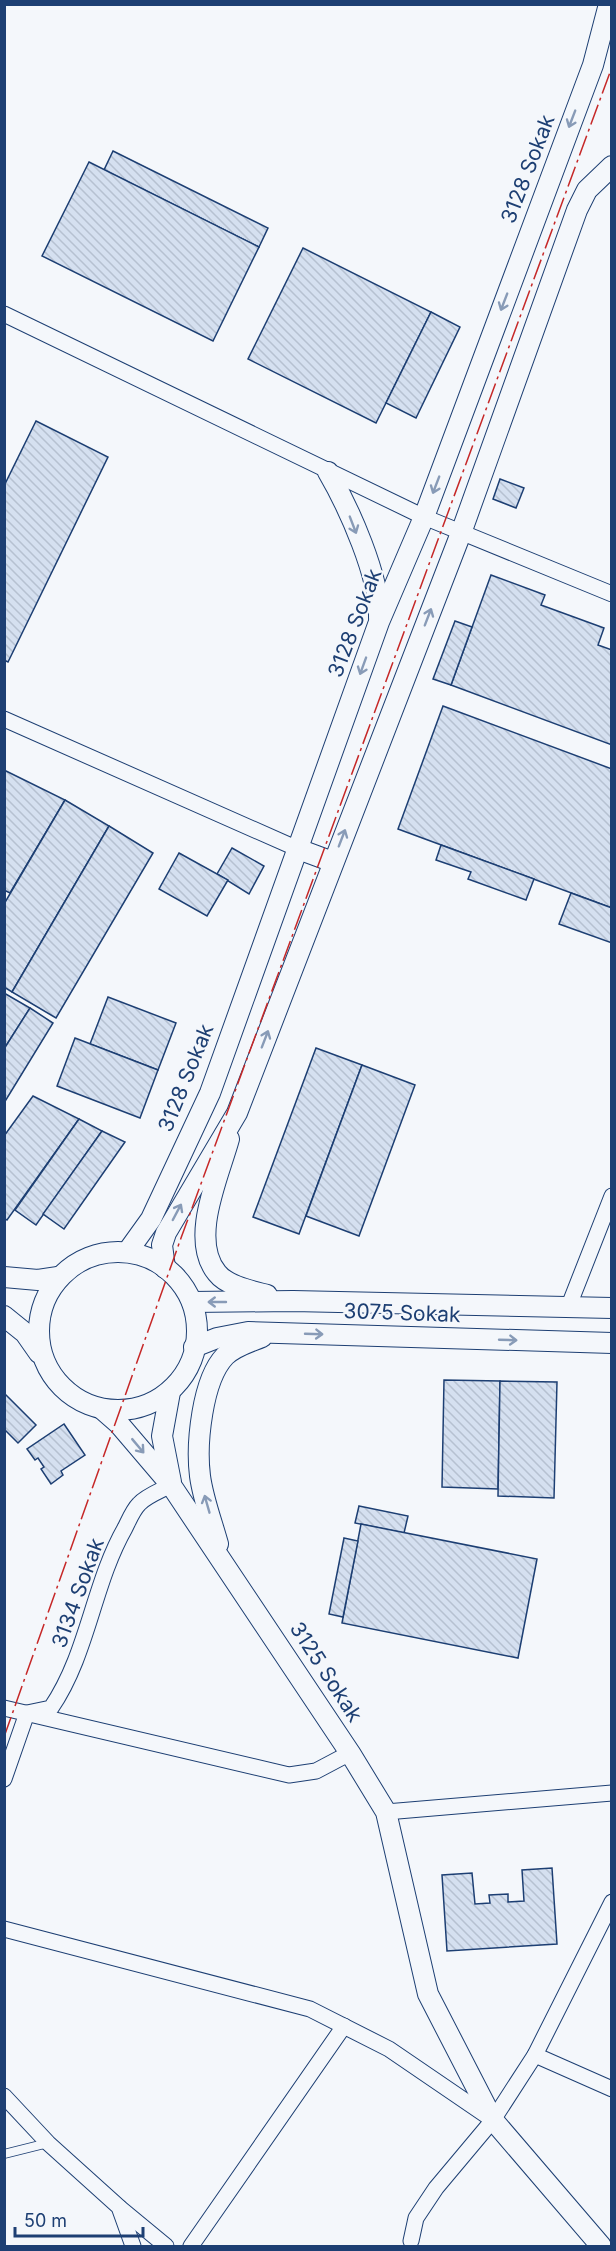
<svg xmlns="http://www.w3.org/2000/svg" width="616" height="2251" viewBox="0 0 616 2251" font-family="Inter,sans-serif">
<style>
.building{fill:url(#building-back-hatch);stroke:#1d3f73;stroke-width:1.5}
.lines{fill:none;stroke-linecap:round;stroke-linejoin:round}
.service-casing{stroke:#1d3f73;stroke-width:10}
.minor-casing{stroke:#1d3f73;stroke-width:17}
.tertiary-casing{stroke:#1d3f73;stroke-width:22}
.service{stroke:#f4f7fb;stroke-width:8}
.minor{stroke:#f4f7fb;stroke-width:15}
.tertiary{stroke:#f4f7fb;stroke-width:20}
.power{stroke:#c62828;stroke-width:1.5;stroke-dasharray:21 4.5 3 4.5;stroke-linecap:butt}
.oneway{stroke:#889bb7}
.labels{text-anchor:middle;stroke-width:4.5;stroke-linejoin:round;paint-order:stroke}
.street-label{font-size:21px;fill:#1d3f73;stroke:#f4f7fb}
</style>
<defs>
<pattern id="building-back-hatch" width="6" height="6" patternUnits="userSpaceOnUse" patternTransform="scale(1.5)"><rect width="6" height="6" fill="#d5e0f0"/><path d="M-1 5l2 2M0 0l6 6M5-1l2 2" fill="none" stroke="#b6c1d1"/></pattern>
</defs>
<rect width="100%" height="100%" fill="#f4f7fb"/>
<g class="building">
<path d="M113 151 268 228 259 247 104 170Z"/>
<path d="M89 162 259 247 213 341 42 256Z"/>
<path d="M303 248 431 312 376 423 248 359Z"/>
<path d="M431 312 460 327 416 418 386 403Z"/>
<path d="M36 421 108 457 8 662 4 660V486Z"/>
<path d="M500 479 524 488 516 508 493 499Z"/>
<path d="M491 575 545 595 541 605 604 628 598 645 612 650V745L451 685Z"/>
<path d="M455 621 472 627 451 685 433 679Z"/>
<path d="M443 706 612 769V908L398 829Z"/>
<path d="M4 770 65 800 10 893 4 890Z"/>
<path d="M65 800 109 826 12 992 4 987V904Z"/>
<path d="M109 826 153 853 56 1018 12 992Z"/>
<path d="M441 845 534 879 526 900 468 879 471 872 436 860Z"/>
<path d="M232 848 264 866 249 894 217 874Z"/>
<path d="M179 853 228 880 207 916 159 889Z"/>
<path d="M571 893 612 908V943L559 924Z"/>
<path d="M4 993 30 1008 4 1049Z"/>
<path d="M108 997 176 1023 158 1070 90 1044Z"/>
<path d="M30 1008 53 1023 4 1103V1049Z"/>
<path d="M75 1038 158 1070 140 1118 57 1086Z"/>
<path d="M316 1048 362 1065 299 1234 253 1217Z"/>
<path d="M362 1065 415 1085 359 1236 306 1216Z"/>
<path d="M33 1096 79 1119 7 1220 4 1218V1136Z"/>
<path d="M79 1119 102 1131 36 1225 15 1210Z"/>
<path d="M102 1131 125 1142 64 1229 43 1214Z"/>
<path d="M444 1380 500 1381 498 1489 442 1487Z"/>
<path d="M500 1381 557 1382 554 1498 498 1496Z"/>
<path d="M4 1393 36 1425 18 1443 4 1429Z"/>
<path d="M64 1424 85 1455 61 1471 63 1475 51 1484 41 1469 44 1467 38 1458 35 1460 27 1449Z"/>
<path d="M359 1506 408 1516 404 1533 355 1523Z"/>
<path d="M361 1524 537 1559 518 1658 342 1623Z"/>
<path d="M344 1538 358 1541 343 1617 329 1614Z"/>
<path d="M552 1868 557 1944 447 1951 442 1875 472 1873 475 1904 490 1903 489 1895 508 1894V1902L524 1901 522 1870Z"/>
</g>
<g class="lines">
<g class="service-casing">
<path id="service" d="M4 2154 48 2143"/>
</g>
<g class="minor-casing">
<g id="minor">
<path d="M4 314 424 517 612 594"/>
<path d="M4 719 298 849"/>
<path d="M568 1308 612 1196"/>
<path d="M4 1708 289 1775 316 1771 350 1753"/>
<path d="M4 1779 27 1713 51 1708C88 1654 93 1584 125 1528 129 1520 133 1510 139 1504 146 1496 162 1490 171 1485"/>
<path d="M386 1812 612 1793"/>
<path d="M4 1929 310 2009 389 2049 493 2120"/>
<path d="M535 2055 612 2089"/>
<path d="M4 2096 48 2143 119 2207 133 2246"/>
<path d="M120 2208 166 2246"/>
<path d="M411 2241 416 2218 436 2188 493 2120 535 2055 612 1902"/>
<path d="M191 2246 344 2026"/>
</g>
</g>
<g class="tertiary-casing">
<g id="tertiary">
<path d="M328 472C349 508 380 577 379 618"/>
<path d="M298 849 333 862"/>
<path d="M229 1139C219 1176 189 1239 217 1273 227 1286 252 1291 267 1295"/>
<path d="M128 1251 151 1219 210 1093 379 622 424 517 593 65 609 4"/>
<circle cx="118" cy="1331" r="79"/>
<path d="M165 1268 162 1245 166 1233 237 1113 461 533 577 210 587 190 612 166"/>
<path d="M4 1277 38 1280 58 1277"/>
<path d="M192 1302 293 1301 612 1308"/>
<path d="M4 1316 25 1333 39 1353"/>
<path d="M194 1347 217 1338 248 1332 612 1343"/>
<path d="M170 1392 162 1436 171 1482"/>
<path d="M103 1410 119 1424 171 1485 350 1753 386 1812 428 1994 493 2120 601 2246"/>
<path d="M218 1544C212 1522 203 1499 200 1476 196 1444 202 1380 225 1356 235 1346 250 1342 262 1337"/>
</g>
</g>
<use href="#service" class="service"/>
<use href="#minor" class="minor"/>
<use href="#tertiary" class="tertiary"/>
<path class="power" d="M4 1737 181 1238 612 67"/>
</g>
<defs><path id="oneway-shaft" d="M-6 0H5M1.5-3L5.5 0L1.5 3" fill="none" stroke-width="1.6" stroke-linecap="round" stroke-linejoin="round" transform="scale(1.5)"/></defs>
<g class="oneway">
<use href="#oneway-shaft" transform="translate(572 119) rotate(111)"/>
<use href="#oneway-shaft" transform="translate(504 302) rotate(111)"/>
<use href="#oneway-shaft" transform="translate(436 485) rotate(111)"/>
<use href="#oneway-shaft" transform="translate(353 525) rotate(69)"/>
<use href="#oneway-shaft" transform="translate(428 617) rotate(-69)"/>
<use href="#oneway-shaft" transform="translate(363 666) rotate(110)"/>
<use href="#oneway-shaft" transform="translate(342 838) rotate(-69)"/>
<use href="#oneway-shaft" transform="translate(265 1039) rotate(-69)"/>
<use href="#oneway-shaft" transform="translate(177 1212) rotate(-62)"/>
<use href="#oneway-shaft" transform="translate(217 1302) rotate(180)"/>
<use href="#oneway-shaft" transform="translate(314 1334) rotate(2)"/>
<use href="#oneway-shaft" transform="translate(508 1340) rotate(2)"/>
<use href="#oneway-shaft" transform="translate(138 1446) rotate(50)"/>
<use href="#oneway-shaft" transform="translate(207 1504) rotate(-106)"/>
</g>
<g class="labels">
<g class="street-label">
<text transform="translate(528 169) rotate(-69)" y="7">3128 Sokak</text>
<text transform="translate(355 623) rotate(-69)" y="7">3128 Sokak</text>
<text transform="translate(186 1078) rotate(-68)" y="7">3128 Sokak</text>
<text transform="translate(402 1313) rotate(2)" y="7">3075 Sokak</text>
<text transform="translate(78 1593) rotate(-70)" y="7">3134 Sokak</text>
<text transform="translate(326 1672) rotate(57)" y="7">3125 Sokak</text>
</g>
</g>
<rect width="616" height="2251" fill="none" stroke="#1d3f73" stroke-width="12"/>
<path d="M15 2227v9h128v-9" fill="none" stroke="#1d3f73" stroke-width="3"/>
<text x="24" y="2227" font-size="18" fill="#1d3f73" stroke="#f4f7fb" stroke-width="4.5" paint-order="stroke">50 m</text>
</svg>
